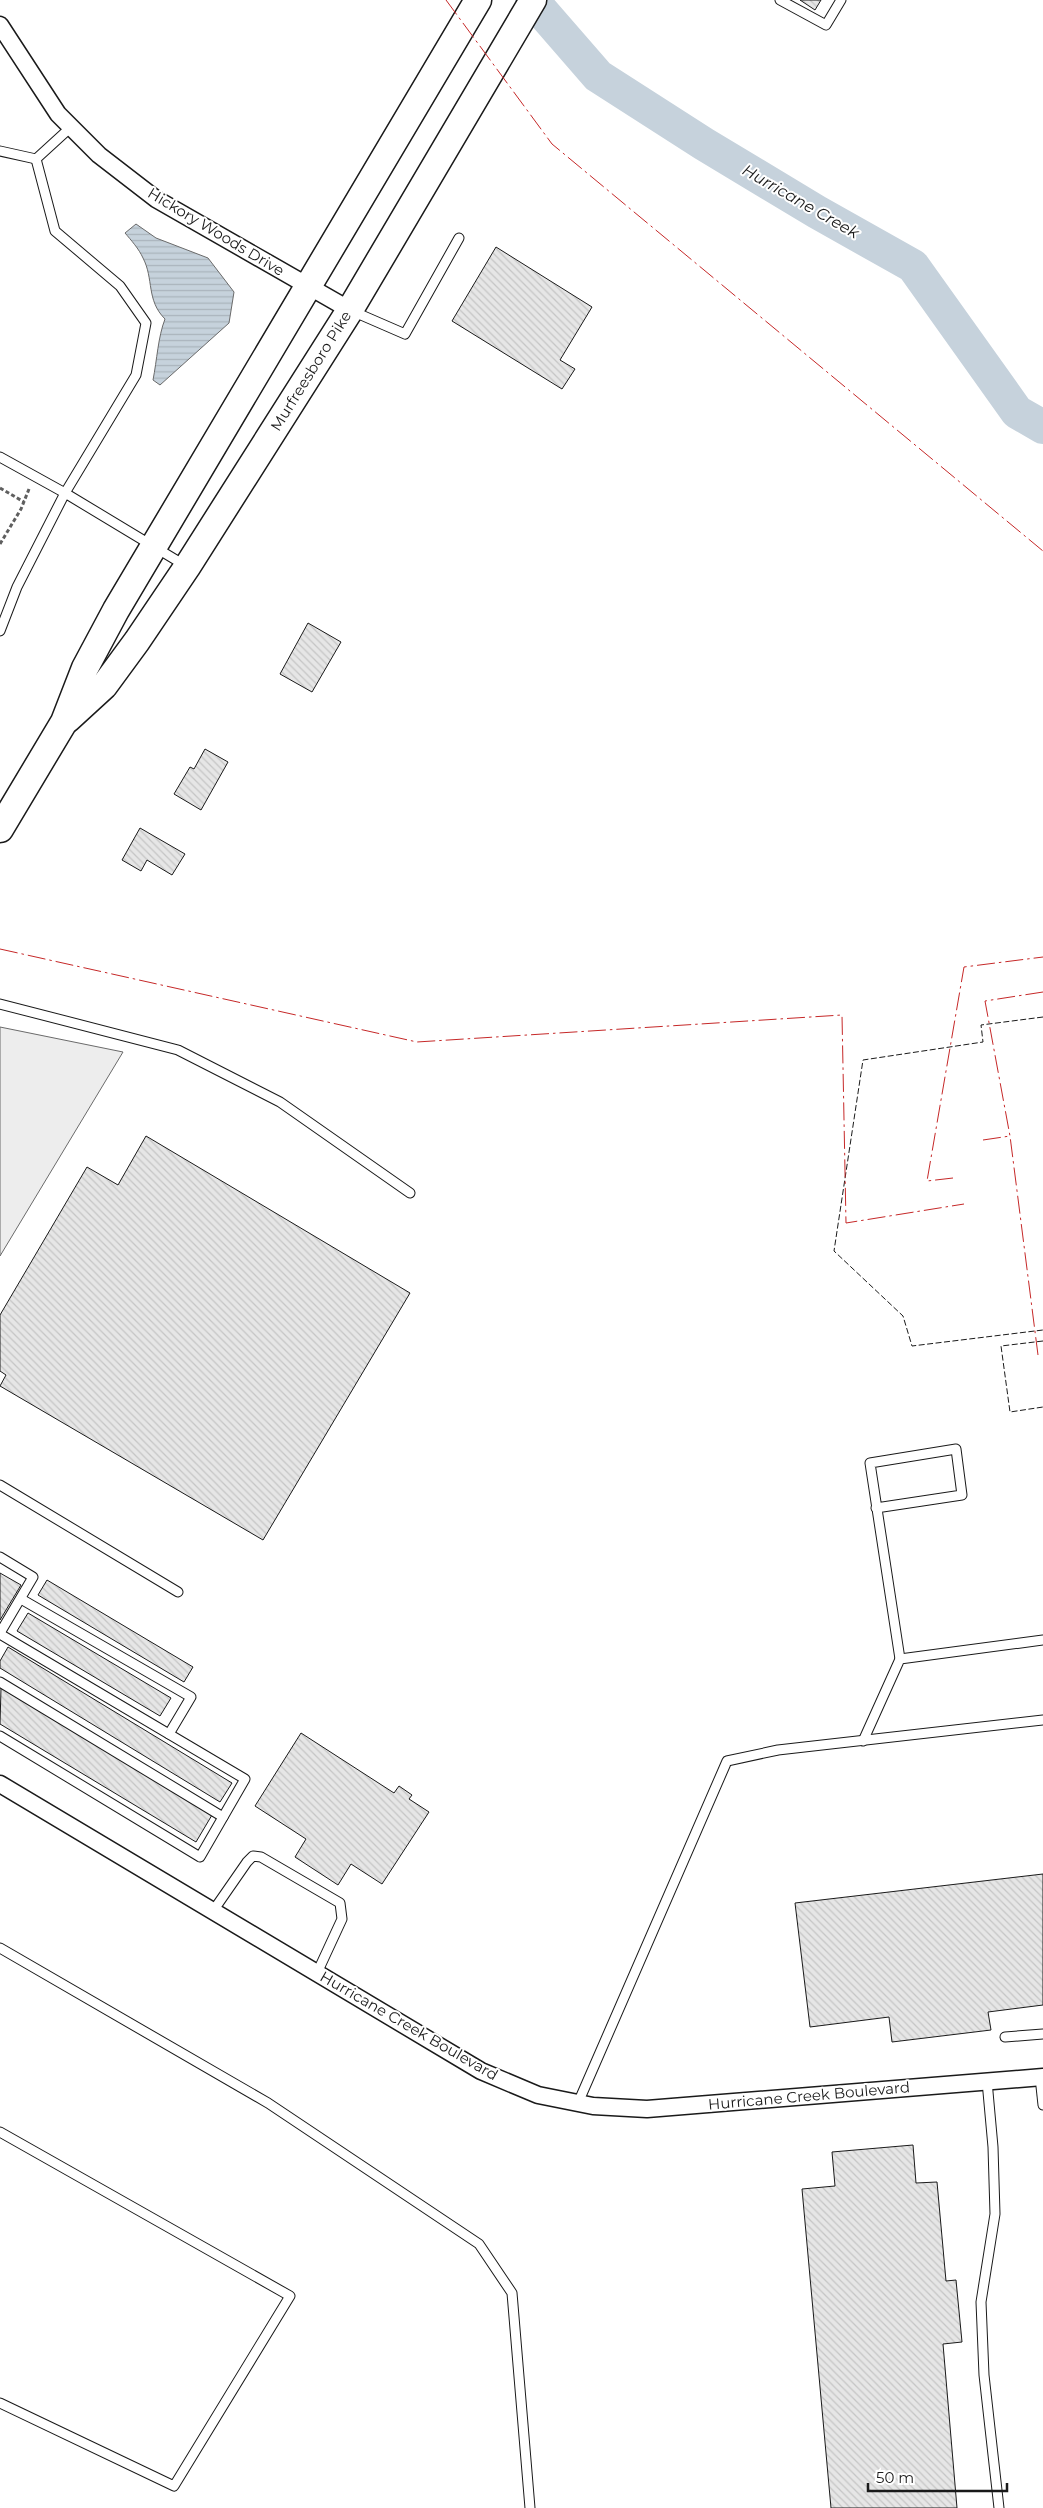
<svg xmlns="http://www.w3.org/2000/svg" width="1043" height="2508" viewBox="0 0 1043 2508" font-family="Montserrat,sans-serif">
<style>
.parking{fill:#ededed;stroke:#6a6a6a}
.water{fill:url(#water-rules);stroke:#6a6a6a}
.lines{fill:none;stroke-linecap:round;stroke-linejoin:round}
.river{stroke:#c6d2dc;stroke-width:34}
.building{fill:url(#building-back-hatch);stroke:#1a1a1a}
.service-casing{stroke:#1a1a1a;stroke-width:11}
.minor-casing{stroke:#1a1a1a;stroke-width:19}
.primary-casing{stroke:#1a1a1a;stroke-width:29}
.path{stroke:#5f5f5f;stroke-width:3;stroke-dasharray:4 2.5;stroke-linecap:butt}
.service{stroke:#fff;stroke-width:9}
.minor{stroke:#fff;stroke-width:16}
.primary{stroke:#fff;stroke-width:26}
.fence{stroke:#1a1a1a;stroke-width:1;stroke-dasharray:6 2.5;stroke-linecap:butt}
.power{stroke:#c62828;stroke-width:1;stroke-dasharray:18 4 2.5 4;stroke-linecap:butt}
.labels{text-anchor:middle;stroke-width:4;stroke-linejoin:round;paint-order:stroke}
.street-label{font-size:15px;fill:#1a1a1a;stroke:#fff}
.water-label{font-size:16px;font-style:italic;fill:#1a1a1a;stroke:#fff}
</style>
<defs>
<pattern id="water-rules" width="6" height="5" patternUnits="userSpaceOnUse" patternTransform="scale(1.25)"><rect width="6" height="5" fill="#c6d2dc"/><path d="M0 2.5h6" fill="none" stroke="#aab4bc"/></pattern>
<pattern id="building-back-hatch" width="6" height="6" patternUnits="userSpaceOnUse" patternTransform="scale(1.25)"><rect width="6" height="6" fill="#e6e6e6"/><path d="M-1 5l2 2M0 0l6 6M5-1l2 2" fill="none" stroke="#c5c5c5"/></pattern>
</defs>
<rect width="100%" height="100%" fill="#fff"/>
<path class="parking" d="M0 1027 123 1052 0 1256Z"/>
<path class="water" d="M136 224 156 238 208 258 234 292 229 323 160 385 153 380C157 360 158 337 165 319 146 300 154 279 143 258 139 249 131 240 125 233Z"/>
<g class="lines">
<path class="river" d="M532 0 598 76 704 144 817 212 913 266 1017 412 1043 427"/>
</g>
<g class="building">
<path d="M800 0H821L815 10Z"/>
<path d="M496 247 592 307 560 360 575 369 562 389 452 321Z"/>
<path d="M308 623 341 642 312 692 280 674Z"/>
<path d="M205 749 228 762 201 810 174 794 190 767 194 769Z"/>
<path d="M140 828 185 854 172 875 147 860 141 871 122 860Z"/>
<path d="M146 1136 410 1293 263 1540 0 1386 6 1375 0 1371V1315L87 1167 118 1185Z"/>
<path d="M0 1573 21 1585 0 1620Z"/>
<path d="M47 1580 193 1667 184 1682 38 1595Z"/>
<path d="M28 1613 171 1698 160 1716 17 1631Z"/>
<path d="M8 1647 232 1783 220 1802 0 1668V1661Z"/>
<path d="M1 1688 212 1815 196 1842 0 1724Z"/>
<path d="M301 1733 394 1793 399 1786 412 1795 409 1799 429 1812 382 1884 351 1864 338 1885 295 1857 306 1839 255 1806Z"/>
<path d="M1043 1874V2005L988 2012 991 2030 892 2042 889 2017 810 2027 795 1903Z"/>
<path d="M913 2145 916 2183 937 2182 946 2281 956 2280 962 2342 943 2344 957 2508H831L802 2189 835 2186 832 2152Z"/>
</g>
<g class="lines">
<g class="service-casing">
<g id="service">
<path d="M780 0 826 25 841 0"/>
<path d="M0 151 36 159 71 127"/>
<path d="M352 311 405 334 459 238"/>
<path d="M0 457 65 493 136 375 146 323 120 286 55 231 36 159"/>
<path d="M0 631 17 587 65 493 186 566"/>
<path d="M0 1004 178 1050 280 1102 410 1193"/>
<path d="M0 1485 178 1592"/>
<path d="M876 1508 962 1495 956 1449 870 1463 900 1659"/>
<path d="M0 1557 33 1577 0 1633"/>
<path d="M21 1599 191 1697 169 1734"/>
<path d="M0 1634 245 1779 200 1857 0 1736"/>
<path d="M0 1682 223 1817"/>
<path d="M863 1741 900 1659 1043 1640"/>
<path d="M213 1911 247 1862 253 1856 261 1857 340 1903 342 1919 317 1973"/>
<path d="M0 1948 268 2103 479 2244 512 2293 530 2508"/>
<path d="M1005 2037 1043 2034"/>
<path d="M1040 2077 1043 2105"/>
<path d="M987 2081 993 2147 995 2214 981 2302 984 2375 999 2508"/>
<path d="M578 2103 727 1761 778 1750 1043 1720"/>
<path d="M0 2132 290 2296 174 2486 0 2403"/>
</g>
</g>
<g class="minor-casing">
<g id="minor">
<path d="M0 25 58 114 99 155 156 199 350 310"/>
<path d="M0 1784 481 2071 538 2095 593 2106 647 2109 1043 2077"/>
</g>
</g>
<g class="primary-casing">
<g id="primary">
<path d="M68 719 104 686 137 641 187 567 350 310 533 0"/>
<path d="M0 829 64 722 85 668 116 610 478 0"/>
</g>
</g>
<g class="path">
<path d="M0 488 24 502"/>
<path d="M0 544 21 509 29 489"/>
</g>
<use href="#service" class="service"/>
<use href="#minor" class="minor"/>
<use href="#primary" class="primary"/>
<g class="fence">
<path d="M1043 1017 981 1025 983 1042 863 1060 834 1251 903 1316 912 1346 1043 1330"/>
<path d="M1043 1341 1001 1346 1010 1412 1043 1407"/>
</g>
<g class="power">
<path d="M446 0 552 144 1043 551"/>
<path d="M0 949 417 1042 842 1015 846 1223 964 1204"/>
<path d="M983 1140 1010 1136"/>
<path d="M953 1178 927 1181 964 967 1043 957"/>
<path d="M1038 1355 1010 1136 985 1001 1043 992"/>
</g>
</g>
<g class="labels">
<g class="street-label">
<text transform="translate(216 232) rotate(31)" y="5">Hickory Woods Drive</text>
<text transform="translate(311 371) rotate(-58)" y="5">Murfreesboro Pike</text>
<text transform="translate(409 2026) rotate(30)" y="5">Hurricane Creek Boulevard</text>
<text transform="translate(809 2096) rotate(-5)" y="5">Hurricane Creek Boulevard</text>
</g>
<g class="water-label">
<text transform="translate(801 201) rotate(30)" y="6">Hurricane Creek</text>
</g>
</g>
<path d="M868 2483v8h139v-8" fill="none" stroke="#1a1a1a" stroke-width="2.5"/>
<text x="876" y="2483" font-size="15" fill="#1a1a1a" stroke="#ffffff" stroke-width="4" paint-order="stroke">50 m</text>
</svg>
